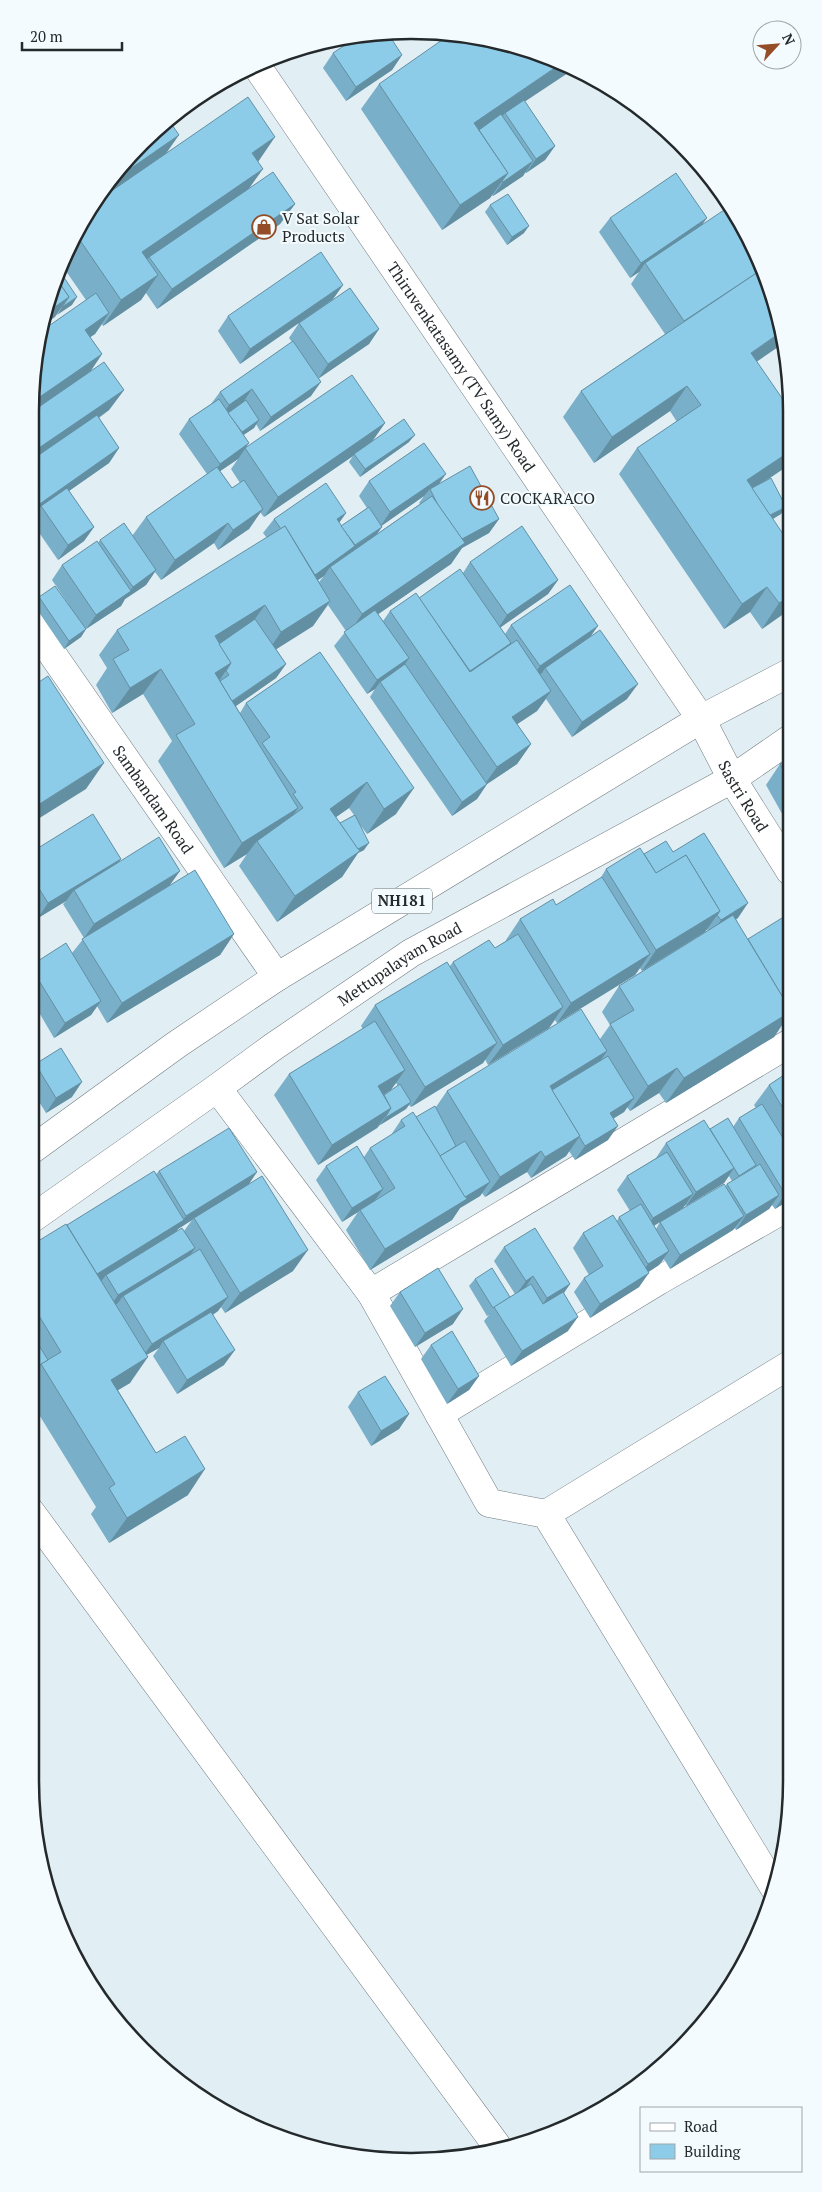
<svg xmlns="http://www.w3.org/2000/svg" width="822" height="2192" viewBox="0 0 822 2192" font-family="'PT Serif',serif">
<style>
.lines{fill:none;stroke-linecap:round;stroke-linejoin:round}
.minor-casing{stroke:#727d83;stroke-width:29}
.major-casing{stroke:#727d83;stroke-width:29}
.highway-casing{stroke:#727d83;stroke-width:29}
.minor{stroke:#fff;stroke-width:28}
.major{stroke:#fff;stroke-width:28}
.highway{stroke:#fff;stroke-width:28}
.wall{fill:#79afc8;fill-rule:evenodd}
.shaded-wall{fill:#638fa2}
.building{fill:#8dcce8;stroke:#638fa2}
.labels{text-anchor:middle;stroke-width:4;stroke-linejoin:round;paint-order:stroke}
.shield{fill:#f3fbfe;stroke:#62686a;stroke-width:1}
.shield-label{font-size:15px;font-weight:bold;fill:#24292b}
.poi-label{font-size:16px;fill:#24292b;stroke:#f3fbfe;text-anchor:start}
.street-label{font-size:16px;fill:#24292b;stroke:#f3fbfe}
.rim{fill:none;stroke:#24292b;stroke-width:2.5}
</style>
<rect width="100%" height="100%" fill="#e1eef4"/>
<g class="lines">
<g class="minor-casing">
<g id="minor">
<path id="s1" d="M30 622 277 977"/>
<path d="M217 1088 371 1293 489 1503 546 1514 775 1889"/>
<path d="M371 1293 790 1043"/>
<path d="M439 1414 658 1281 791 1205"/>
<path d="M30 1511 500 2150"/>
<path d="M546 1514 791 1364"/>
</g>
</g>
<g class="major-casing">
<g id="major">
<path id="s2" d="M256 65 701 719 732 779 790 871"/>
</g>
</g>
<g class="highway-casing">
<g id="highway">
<path d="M30 1151 176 1045 277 977 701 719 789 673"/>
<path id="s3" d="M30 1220 217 1088 273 1047 411 953 732 779 790 739"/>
</g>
</g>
<use href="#minor" class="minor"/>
<use href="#major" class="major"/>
<use href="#highway" class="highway"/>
</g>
<g class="wall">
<path d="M333 53 402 55 392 70 346 101 323 68Z"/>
<path d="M379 84 525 102 555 146 545 160 526 173 525 172 523 176 493 196 492 195 490 198 442 230 361 109Z"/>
<path d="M199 96 187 113 172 124 166 153 258 162 249 188 295 204 280 224 157 309 146 293 141 300 103 326 102 324 95 334 90 337 102 354 90 372 124 390 109 410 99 418 119 448 109 463 69 491 94 527 84 541 58 560 31 521 35 514 30 518V411L86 300 61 264 69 242 109 179 160 124Z"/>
<path d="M490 205 524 233 507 245 485 212Z"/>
<path d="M610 218 702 225 757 362 789 465 764 482 781 514 773 519 789 610 762 629 750 612 724 629 619 474 637 448 677 422 670 411 594 463 563 417 581 391 665 334 631 284 639 272 630 278 599 232Z"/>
<path d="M343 285 333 299 379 329 369 344 318 378 311 396 260 431 256 424 254 428 243 435 247 447 385 423 372 442H409L360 477 349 462 353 456 264 517 260 512 249 529 218 550 214 543 161 580 155 572 146 585 125 599 121 606 86 629 81 637 64 649 34 605 39 597 69 605 52 580 62 565 98 543 100 540 132 536 146 517 207 474 179 434 189 419 211 404 220 392 292 342 289 338 299 323 240 364 218 331 228 316ZM238 459 231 469 240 483 232 488 220 471Z"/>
<path d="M369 481 439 483 499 519 489 533 462 548 451 564 378 614 383 621 390 611 419 598 463 573 470 562 558 580 548 594 500 627 505 634 511 625 591 636 627 699 572 737 546 699 537 711 517 724 531 744 517 764 487 784 477 799 452 816 370 697 375 689 367 694 334 646 346 631 328 605 313 626 276 649 286 664 276 678 236 706 240 713 246 703 320 652 396 814 367 834 357 821 364 850 358 853 342 877 277 922 239 866 247 854 224 868 158 761 172 741 143 694 112 713 96 685 107 668 99 655 117 630 267 538 263 533 274 519 346 513 339 523 341 526 367 508 359 496ZM424 496 419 503 420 504 377 534 382 527V525ZM324 576 319 582 318 580ZM349 808 354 815 340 823 336 817Z"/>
<path d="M790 759V828L766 785 780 764Z"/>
<path d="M673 852 738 918 736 919 786 1019 774 1037 666 1103 659 1093 630 1111 627 1107 624 1112 613 1119 608 1140 575 1160 569 1151 566 1156 531 1178 527 1172 485 1197 482 1193 480 1196 460 1208 452 1220 370 1270 346 1230 358 1212 342 1222 316 1180 326 1166 364 1157 370 1148 391 1135 401 1120 416 1117 436 1107 447 1091 600 1039 610 1025 602 1012 619 986 708 931 707 929 705 932 642 971 640 968 635 975 557 1023 555 1020 549 1028 488 1065 485 1059 483 1063 411 1107 409 1105 406 1109 380 1125 377 1128 318 1165 274 1095 289 1074 363 1029 361 1026 375 1005 450 966 453 962 495 948 506 941V940L520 919 556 905 600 879 606 869 644 854ZM396 1083 398 1086 384 1095Z"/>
<path d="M30 853 121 859 118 862 170 885 234 934 220 955 107 1023 97 1006 91 1015 54 1038 30 997V966L72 953 84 938 63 904 66 901 38 918 30 905Z"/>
<path d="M30 1052 37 1063 72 1097 46 1113 30 1087Z"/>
<path d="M790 1071 791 1199 775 1209 772 1205 769 1209 736 1230 735 1228 733 1230 670 1269 664 1259 659 1265 648 1272 639 1287 590 1318 574 1292 584 1278 589 1275 573 1248 583 1233 617 1221 619 1217 630 1211 617 1190 627 1176 656 1158 666 1143 710 1129 733 1127 739 1118 756 1108 754 1105 769 1085ZM729 1176 732 1181 727 1184 725 1187 660 1222 656 1229 654 1226 683 1208 685 1205 686 1206 724 1183Z"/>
<path d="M159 1171 248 1184 293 1271 225 1313 221 1307 218 1311 213 1315 224 1365 177 1394 153 1356 159 1348 146 1355 130 1383 118 1390 156 1453 188 1495 109 1543 91 1514 96 1507 30 1400V1246L156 1174ZM192 1220 184 1231 176 1232 178 1229Z"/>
<path d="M504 1247 570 1284 564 1293 568 1331 511 1366 484 1321 489 1315 487 1316 469 1286 475 1279 510 1297 515 1294 494 1261Z"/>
<path d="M400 1292 453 1324 415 1347 390 1306Z"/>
<path d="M431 1345 479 1376 469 1390 447 1404 421 1359Z"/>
<path d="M358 1392 409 1414 399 1429 371 1446 348 1407Z"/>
</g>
<g class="shaded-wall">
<path d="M402 55 392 70 346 101 356 87Z"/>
<path d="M559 65 571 71 506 114 505 113 501 118 473 137 474 123Z"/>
<path d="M199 96 187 113 152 137 162 123Z"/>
<path d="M179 135 165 155 93 205 104 187Z"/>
<path d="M275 137 258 162 252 153Z"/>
<path d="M555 146 545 160 526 173 536 159Z"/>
<path d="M533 161 523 176 493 196 503 182Z"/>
<path d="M263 169 245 194 149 257 145 263 142 252Z"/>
<path d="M508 173 490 198 442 230 460 205Z"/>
<path d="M295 204 280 224 157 309 172 289Z"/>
<path d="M707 218 696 233 645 263 639 272 630 278 641 263Z"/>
<path d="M529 226 524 233 507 245 512 237Z"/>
<path d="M158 275 141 300 103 326 121 300Z"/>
<path d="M343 285 333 299 240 364 250 349Z"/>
<path d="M69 297 55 317 41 327 43 315Z"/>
<path d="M77 297 72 305 57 315 62 307Z"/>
<path d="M109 313 95 334 71 350 85 330Z"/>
<path d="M379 329 369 344 318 379 328 364Z"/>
<path d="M781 332 784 343 733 378 751 353Z"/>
<path d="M102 354 88 375 30 415 31 403Z"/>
<path d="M321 382 311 396 260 431 271 417Z"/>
<path d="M687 386 670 411 594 463 612 437Z"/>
<path d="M252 389 242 404 219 420 229 405Z"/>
<path d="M124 390 109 410 30 465V454Z"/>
<path d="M259 420 254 428 233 442 238 434Z"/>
<path d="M385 423 370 444 354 454 353 456 264 517 278 497Z"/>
<path d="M415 435 409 442 360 477 365 469Z"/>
<path d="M249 443 238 459 210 478 220 464Z"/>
<path d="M119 448 109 463 43 509 41 506 35 514 30 518V513L34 508Z"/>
<path d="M789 452V465L747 493V480Z"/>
<path d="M446 474 436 488 430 489 424 496 380 527 390 512Z"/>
<path d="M786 507 781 514 756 528 761 520Z"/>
<path d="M263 509 249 529 218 550 233 530Z"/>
<path d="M346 513 336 527 337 519Z"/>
<path d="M499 519 489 533 462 548 451 564 348 635 362 614 458 541Z"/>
<path d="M228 523 214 543 161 580 175 560Z"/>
<path d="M94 527 84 541 58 560 68 545Z"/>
<path d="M382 527 377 534 330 567 324 576 303 590 313 576 352 548Z"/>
<path d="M156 570 146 585 125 599 121 606 86 629 81 637 64 649 69 641 86 629 96 615 128 593 133 587Z"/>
<path d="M558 580 548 594 497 630 507 615Z"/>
<path d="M767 587 750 612 724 629 742 604Z"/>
<path d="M789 597V610L762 629 779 603Z"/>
<path d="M330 601 313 626 264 657 281 632Z"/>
<path d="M265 605 247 630 213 652 215 636Z"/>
<path d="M598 626 588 640 545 668 542 673 530 681 540 666Z"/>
<path d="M511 643 501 657 457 687 467 672Z"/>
<path d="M409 658 399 673 380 682 375 689 367 694 377 680Z"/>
<path d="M231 663 217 684 215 673Z"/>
<path d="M286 664 276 678 220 717 230 703Z"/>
<path d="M161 669 143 694 112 713 130 688Z"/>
<path d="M638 684 627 699 572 737 582 722Z"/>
<path d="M551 691 537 711 498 737 512 717Z"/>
<path d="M531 744 517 764 487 784 477 799 452 816 462 802 482 788 497 767Z"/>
<path d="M104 763 86 789 30 824V810Z"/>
<path d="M367 782 349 808 312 834 330 809Z"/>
<path d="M414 788 396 814 367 834 384 809Z"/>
<path d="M298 808 280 834 257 841 247 854 224 868 242 843Z"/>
<path d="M369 843 364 850 358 853 342 877 277 922 295 896 345 856Z"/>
<path d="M121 859 110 873 74 890 66 901 38 918 48 903Z"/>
<path d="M180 871 170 885 84 938 94 924Z"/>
<path d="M748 903 738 918 711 935 721 920Z"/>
<path d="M720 911 705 932 642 971 656 950Z"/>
<path d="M234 934 220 955 107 1023 122 1003Z"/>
<path d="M650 954 635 975 557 1023 571 1003Z"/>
<path d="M101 1001 91 1015 54 1038 65 1023Z"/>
<path d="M563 1007 549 1028 488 1065 503 1045Z"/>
<path d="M790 1009V1017L786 1019 774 1037 666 1103 684 1078Z"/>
<path d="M497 1043 483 1063 411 1107 425 1087Z"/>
<path d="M607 1051 593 1071 554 1095 550 1086Z"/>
<path d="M677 1068 659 1093 630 1111 648 1086Z"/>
<path d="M39 1070 30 1082V1075Z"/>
<path d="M405 1070 391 1090 364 1107 378 1086Z"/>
<path d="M82 1082 72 1097 46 1113 56 1098Z"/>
<path d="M634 1098 624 1112 599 1127 610 1113Z"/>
<path d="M411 1102 406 1109 380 1125 385 1118Z"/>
<path d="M391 1108 377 1128 318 1165 332 1145Z"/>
<path d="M618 1126 608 1140 575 1160 585 1146Z"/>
<path d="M580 1136 566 1156 531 1178 545 1157Z"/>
<path d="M541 1151 527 1172 485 1197 500 1177Z"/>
<path d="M734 1168 724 1183 686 1206 696 1192Z"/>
<path d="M257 1172 247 1187 194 1218 192 1220 178 1229 170 1240 106 1275 100 1283 97 1274 182 1221 186 1216Z"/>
<path d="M490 1182 480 1196 460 1208 452 1220 370 1270 385 1249 464 1197Z"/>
<path d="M383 1189 373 1203 360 1210 358 1212 342 1222 352 1208Z"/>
<path d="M791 1191V1199L775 1209 785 1194Z"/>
<path d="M693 1194 683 1208 643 1232 653 1218Z"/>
<path d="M779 1195 769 1209 736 1230 746 1215Z"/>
<path d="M744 1216 733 1230 670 1269 680 1255Z"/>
<path d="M195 1248 185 1263 123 1296 118 1303 108 1310 118 1295Z"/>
<path d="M308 1250 293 1271 225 1313 240 1293Z"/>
<path d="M669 1251 659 1265 638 1279 648 1264Z"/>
<path d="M649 1273 639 1287 590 1318 600 1304Z"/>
<path d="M533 1276 523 1291 515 1296 526 1281Z"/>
<path d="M570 1284 560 1298 537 1313 547 1298Z"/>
<path d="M228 1297 218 1311 165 1344 163 1341 159 1348 141 1358 152 1344Z"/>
<path d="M463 1309 453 1324 415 1347 425 1333Z"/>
<path d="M578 1317 568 1331 511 1366 522 1351Z"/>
<path d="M235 1350 224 1365 177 1394 187 1380Z"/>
<path d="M148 1357 130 1383 93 1405 111 1380Z"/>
<path d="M37 1370 30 1380V1374Z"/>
<path d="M479 1376 469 1390 447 1404 458 1389Z"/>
<path d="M409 1414 399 1429 371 1446 381 1431Z"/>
<path d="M205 1469 188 1495 109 1543 127 1518Z"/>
</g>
<g class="building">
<path d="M387 32 402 55 356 87 333 53 363 33Z"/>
<path d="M452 33 510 43 559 65 474 123 508 173 460 205 379 84Z"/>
<path d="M248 97 275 137 252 153 263 169 142 252 158 275 121 300 75 233 94 203Z"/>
<path d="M524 100 555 146 536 159 505 113Z"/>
<path d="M501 114 533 161 503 182 502 181 508 173 479 130Z"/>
<path d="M168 119 179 135 104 187 109 179 160 124Z"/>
<path d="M273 172 295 204 172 289 149 257Z"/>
<path d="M676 173 707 218 641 263 610 218Z"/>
<path d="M508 194 529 226 512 237 490 205Z"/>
<path d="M727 208 763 265 764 268 684 321 645 263Z"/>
<path d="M321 252 343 285 250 349 228 316Z"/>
<path d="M764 268 781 332 751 353 786 404 789 402V452L747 480 789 543V597L779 603 767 587 742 604 637 448 701 405 687 386 612 437 581 391Z"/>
<path d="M59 270 77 297 62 307 69 297 56 278Z"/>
<path d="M56 278 69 297 43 315V312Z"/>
<path d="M350 288 379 329 328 364 299 323Z"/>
<path d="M96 293 109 313 85 330 102 354 31 403 40 332Z"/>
<path d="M293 341 321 382 271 417 252 389 229 405 220 392Z"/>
<path d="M104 362 124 390 30 454V413Z"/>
<path d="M352 375 385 423 278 497 245 448Z"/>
<path d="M219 399 249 443 220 464 189 419Z"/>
<path d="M246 400 259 420 242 432 228 413Z"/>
<path d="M97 415 119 448 34 508 30 502V461Z"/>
<path d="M404 419 415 435 365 469 354 454Z"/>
<path d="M424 443 446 474 390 512 369 481Z"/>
<path d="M470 466 499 519 462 539 438 505 430 489Z"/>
<path d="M217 467 232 488 244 480 263 509 233 530 228 523 175 560 146 517Z"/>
<path d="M771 478 786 507 770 515 752 488Z"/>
<path d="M326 483 346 513 337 519 355 546 315 575 285 526 281 529 274 519Z"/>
<path d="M67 488 94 527 68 545 41 506Z"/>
<path d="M432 496 465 543 362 614 330 567Z"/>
<path d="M369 507 382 527 355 545 341 526Z"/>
<path d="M124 523 156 570 133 587 100 540Z"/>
<path d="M285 526 330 601 281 632 265 605 215 636 231 663 215 673 298 808 242 843 176 735 195 724 161 669 130 688 113 659 129 650 117 630Z"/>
<path d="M522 526 558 580 507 615 470 562Z"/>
<path d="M97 541 131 591 96 615 62 565Z"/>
<path d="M460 569 511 643 470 671 419 598Z"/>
<path d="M570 585 598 626 540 666 511 625Z"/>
<path d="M55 586 86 629 69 641 39 597Z"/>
<path d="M416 593 470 672 517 640 551 691 512 717 531 744 497 767 390 611Z"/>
<path d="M375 610 409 658 377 680 344 632Z"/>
<path d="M255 619 286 664 232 701 220 681 229 675 226 671 231 663 219 644Z"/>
<path d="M600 630 638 684 582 722 545 668Z"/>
<path d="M320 652 414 788 384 809 367 782 330 809 360 851 295 896 257 841 303 808 293 794 296 792 262 743 270 737 246 703Z"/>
<path d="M405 664 487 784 462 802 380 682Z"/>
<path d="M48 676 104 763 30 810V688Z"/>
<path d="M790 759V781L780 764Z"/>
<path d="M93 814 121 859 48 903 30 874V853Z"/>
<path d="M355 815 369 843 358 849 340 823Z"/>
<path d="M704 833 748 903 721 920 717 915 720 911 686 855 656 873 644 854 666 841 673 852Z"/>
<path d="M159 837 180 871 94 924 74 890Z"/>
<path d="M640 848 656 873 686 855 720 911 656 950 606 869Z"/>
<path d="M195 870 234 934 122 1003 82 939Z"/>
<path d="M602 877 650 954 571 1003 520 919 553 899 556 905Z"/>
<path d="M733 915 790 1009V1012L684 1078 677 1068 648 1086 610 1024 634 1010 619 986Z"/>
<path d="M782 918 790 932V1009L748 939Z"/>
<path d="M518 934 563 1007 503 1045 453 962 489 940 495 948Z"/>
<path d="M66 943 101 1001 65 1023 30 966Z"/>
<path d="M447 962 497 1043 425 1087 375 1005Z"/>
<path d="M581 1009 607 1051 550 1086 580 1136 545 1157 541 1151 500 1177 447 1091Z"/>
<path d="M375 1021 405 1070 378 1086 391 1108 332 1145 289 1074Z"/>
<path d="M61 1048 82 1082 56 1098 39 1070 30 1075V1052L37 1063Z"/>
<path d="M608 1056 634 1098 610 1113 618 1126 585 1146 579 1136H580L552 1090Z"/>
<path d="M790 1071V1120L769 1085Z"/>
<path d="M400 1084 411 1102 385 1118 391 1108 384 1095Z"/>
<path d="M762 1104 791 1151V1191L785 1194 739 1118Z"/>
<path d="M435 1106 456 1146 440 1156 416 1117Z"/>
<path d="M413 1112 467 1199 385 1249 360 1210 395 1188 370 1148 405 1126 401 1120Z"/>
<path d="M728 1118 756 1165 739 1176 710 1129Z"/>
<path d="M704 1120 734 1168 696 1192 666 1143Z"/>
<path d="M229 1128 257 1172 186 1216 159 1171Z"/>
<path d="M465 1141 490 1182 465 1197 440 1156Z"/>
<path d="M357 1146 383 1189 352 1208 326 1166Z"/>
<path d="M667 1152 693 1194 653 1218 627 1176Z"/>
<path d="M760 1164 779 1195 746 1215 727 1184Z"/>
<path d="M154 1171 184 1220 97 1274 67 1225Z"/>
<path d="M262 1176 308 1250 240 1293 194 1218Z"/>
<path d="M724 1184 744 1216 680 1255 660 1222Z"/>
<path d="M641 1204 669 1251 648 1264 619 1217Z"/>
<path d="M613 1215 649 1273 600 1304 584 1278 603 1266 583 1233Z"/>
<path d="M66 1224 148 1357 111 1380 156 1453 185 1436 205 1469 127 1518 109 1488 115 1484 41 1364 61 1352 30 1301V1246Z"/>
<path d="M182 1228 195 1248 118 1295 106 1275Z"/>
<path d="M535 1228 570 1284 547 1298 533 1276 526 1281 504 1247Z"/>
<path d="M200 1249 228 1297 152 1344 123 1296Z"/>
<path d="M438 1268 463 1309 425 1333 400 1292Z"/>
<path d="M492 1268 510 1297 493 1308 475 1279Z"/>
<path d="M531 1284 543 1304 563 1292 578 1317 522 1351 494 1307Z"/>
<path d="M211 1312 235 1350 187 1380 163 1341Z"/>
<path d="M30 1331 48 1360 41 1364 37 1370 30 1374Z"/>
<path d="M452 1331 479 1376 458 1389 431 1345Z"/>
<path d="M385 1376 409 1414 381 1431 358 1392Z"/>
</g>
<defs>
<g id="shop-ring" transform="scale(1.25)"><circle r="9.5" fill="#f3fbfe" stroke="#944d27" stroke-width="1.5"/><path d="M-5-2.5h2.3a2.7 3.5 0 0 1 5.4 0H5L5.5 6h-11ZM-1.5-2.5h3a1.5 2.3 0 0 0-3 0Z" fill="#944d27"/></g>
<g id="restaurant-ring" transform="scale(1.25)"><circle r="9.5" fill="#f3fbfe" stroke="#944d27" stroke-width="1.5"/><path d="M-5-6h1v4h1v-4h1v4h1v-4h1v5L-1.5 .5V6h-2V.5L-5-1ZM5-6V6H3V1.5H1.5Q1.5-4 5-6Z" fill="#944d27"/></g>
</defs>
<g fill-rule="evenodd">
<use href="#shop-ring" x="264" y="227"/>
<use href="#restaurant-ring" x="482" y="498"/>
</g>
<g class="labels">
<rect class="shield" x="372" y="888.5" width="60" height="25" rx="4"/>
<g class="shield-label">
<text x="402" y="906">NH181</text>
</g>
<g class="poi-label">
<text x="282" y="224">V Sat Solar<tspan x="282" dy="18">Products</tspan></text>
<text x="500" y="504">COCKARACO</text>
</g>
<g class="street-label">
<text dy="6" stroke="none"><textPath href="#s2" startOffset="365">Thiruvenkatasamy (TV Samy) Road</textPath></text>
<text dy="6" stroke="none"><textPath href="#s2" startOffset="879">Sastri Road</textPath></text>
<text dy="6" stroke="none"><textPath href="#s1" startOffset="216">Sambandam Road</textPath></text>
<text dy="6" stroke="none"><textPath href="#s3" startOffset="450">Mettupalayam Road</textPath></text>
</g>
</g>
<path d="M0 0H822V2192H0ZM411 39H411A372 372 0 0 1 783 411V1781A372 372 0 0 1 411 2153H411A372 372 0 0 1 39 1781V411A372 372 0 0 1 411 39Z" fill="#f3fbfe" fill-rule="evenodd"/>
<path class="rim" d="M411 39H411A372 372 0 0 1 783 411V1781A372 372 0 0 1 411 2153H411A372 372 0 0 1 39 1781V411A372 372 0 0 1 411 39Z"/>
<rect x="640" y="2107" width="162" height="65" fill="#f3fbfe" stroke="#a0a7aa"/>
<rect x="650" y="2123" width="25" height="8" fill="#ffffff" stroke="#a0a7aa"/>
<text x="684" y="2132" font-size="15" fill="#24292b">Road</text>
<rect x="650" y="2144" width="25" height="15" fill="#8dcce8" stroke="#a0a7aa"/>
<text x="684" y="2157" font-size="15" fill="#24292b">Building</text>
<g transform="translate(777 45) rotate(64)"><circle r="24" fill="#f3fbfe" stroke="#a0a7aa"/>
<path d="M0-4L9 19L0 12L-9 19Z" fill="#944d27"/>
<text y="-8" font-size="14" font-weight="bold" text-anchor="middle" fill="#24292b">N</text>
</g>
<path d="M22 42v8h100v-8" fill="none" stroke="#24292b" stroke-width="2.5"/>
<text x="30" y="42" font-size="15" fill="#24292b" stroke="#f3fbfe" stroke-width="4" paint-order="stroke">20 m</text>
</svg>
